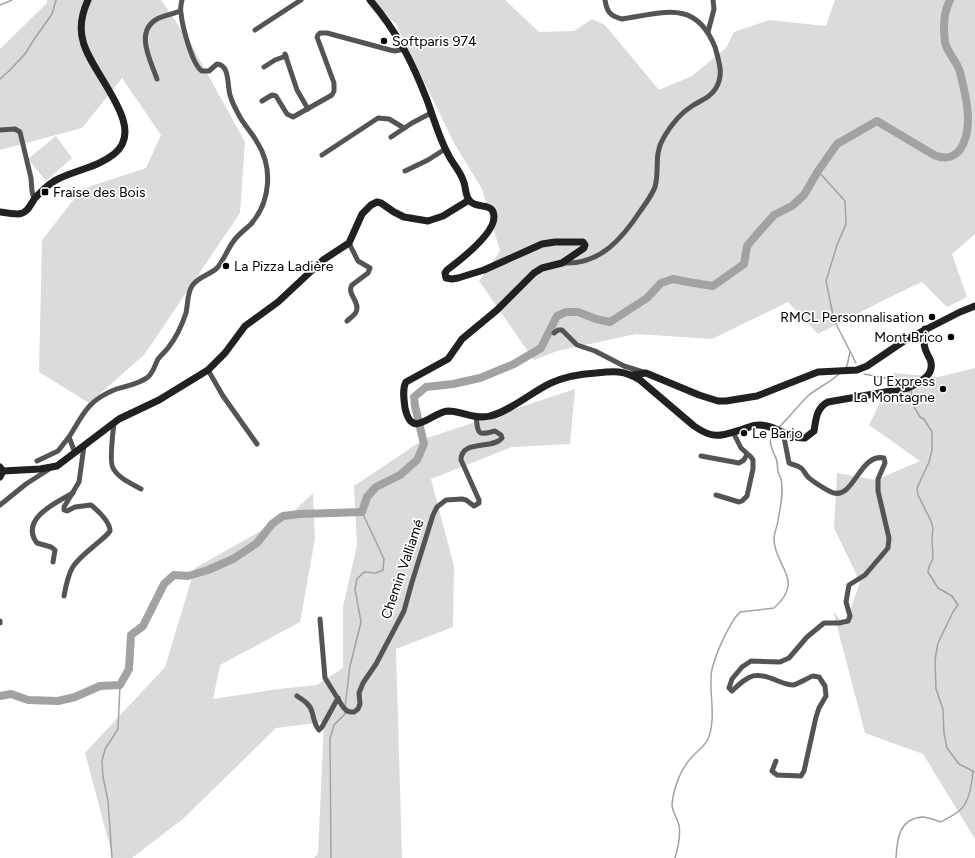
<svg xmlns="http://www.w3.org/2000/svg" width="975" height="858" viewBox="0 0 975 858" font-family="Figtree,sans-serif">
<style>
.green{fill:#dbdbdb}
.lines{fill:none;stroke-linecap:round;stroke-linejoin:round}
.stream{stroke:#a2a2a2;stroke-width:1.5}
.river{stroke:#a2a2a2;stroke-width:8}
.street{stroke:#545454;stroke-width:5}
.secondary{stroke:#212121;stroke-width:7}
.poi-dot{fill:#000;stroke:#fff;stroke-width:1.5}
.labels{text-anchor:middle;stroke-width:3.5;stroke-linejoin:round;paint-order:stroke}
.poi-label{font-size:14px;fill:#000;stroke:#fff;text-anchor:start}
.street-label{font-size:14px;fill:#000;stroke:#fff}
</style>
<rect width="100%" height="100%" fill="#fff"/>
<g class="green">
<path d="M47 0H161L191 44 245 142 240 213 144 355 89 403 39 372 42 240 82 189 146 168 161 135 122 78 82 128 0 150V49L47 3Z"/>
<path d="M371 0H505L539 32 574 31 592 19 605 25 659 90 692 76 726 48 734 32 769 20 826 26 835 0H975V234L952 254 967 297 947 307 922 282 888 298 818 334 788 302 712 339 636 334 557 351 534 360 479 281 500 251 482 189 454 143 396 24Z"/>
<path d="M56 136 72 158 46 181 28 159Z"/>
<path d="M975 368V839L923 754 865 733 833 611 845 626 860 582 834 528 837 473 876 480 920 461 869 425 894 373 938 377Z"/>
<path d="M575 389 570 444 512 447 431 479 454 566 453 627 396 649 402 858H314L318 854 324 722 276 728 184 818 132 858H113L85 753 165 667 195 568 291 514 313 493 315 539 300 622 220 665 213 699 278 689 317 685 343 668V607L357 545 354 486 424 439Z"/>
</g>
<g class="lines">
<g class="stream">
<path d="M0 5 12 0"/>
<path d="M0 79 9 71 25 54 33 41 52 14 56 0"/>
<path d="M818 171 845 201 846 224 837 245 826 281 834 320 856 363"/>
<path d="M845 368 847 366 850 352"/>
<path d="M864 374 890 379 904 380"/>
<path d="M911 389 913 405 920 417 924 419 932 432V450L929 462 917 488 918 495 931 521 933 528 932 539 933 558 929 567 928 572 938 588 952 596 958 605 953 612 938 643 935 660 936 689 943 709 944 733 947 748 959 764 975 772"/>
<path d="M779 427C790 417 798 405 809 395 819 387 831 382 840 373"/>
<path d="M345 707 350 666 361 622 355 589 357 579 364 572 376 573 383 570 384 559 362 512"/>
<path d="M112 858 108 801 103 777 102 761 105 749 118 729 120 685"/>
<path d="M331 858 330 739 334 725 345 714V711"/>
<path d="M675 858C678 848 681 836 679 825 677 818 672 811 672 805 673 789 681 768 692 757 697 751 705 746 708 739 716 720 710 697 711 678 711 662 729 623 740 612L774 608C806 580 774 566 774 539 774 533 777 527 778 521 780 508 784 493 781 479 780 476 778 474 778 471 777 465 778 461 775 456 771 447 767 439 775 431"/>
<path d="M896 858C897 839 899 819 922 817 928 817 935 820 941 822 947 818 955 815 960 810 970 802 972 783 973 771"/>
</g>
<path class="river" d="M0 696 11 694 28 700 58 701 75 697 100 686 120 685 129 669 131 635 143 626 164 584 174 575 188 576 208 570 233 559 257 543 272 524 283 516 300 514 362 512 367 497 376 487 400 475 417 460 424 444 415 406 414 397 426 387 453 384 480 378 514 364 541 348 557 316 566 312H578L596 319 610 322 647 298 661 283 673 279 688 282 713 286 744 264 747 246 758 233 774 215 792 206 804 195 818 171 837 144 877 121 934 155C943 159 951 159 959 151 975 130 966 96 960 72 957 61 947 53 945 42 943 27 943 13 950 0"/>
<g class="street">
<path d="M255 30 301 0"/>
<path d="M708 32 714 9 713 0"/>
<path d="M285 54 297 90 308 109"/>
<path d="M264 67 275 60 286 56"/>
<path d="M157 79C151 61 134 32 157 19 163 16 173 14 180 11"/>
<path d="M262 101 272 95 276 96 287 114 293 117 332 95 334 91V83L317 37 318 35 320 33H327L390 50 395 51 405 49"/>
<path d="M0 130 15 129 20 132 31 178 32 191 34 200"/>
<path d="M391 137 412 123 431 113"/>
<path d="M322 155 378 118 389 119 404 128"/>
<path d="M405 171 428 160 445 149"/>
<path d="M563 263C600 265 622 239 641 210 646 203 652 195 655 187 660 169 653 155 664 137 671 125 681 113 692 106 701 100 710 98 716 88 724 74 719 62 715 47 696 0 666 12 622 19 610 16 607 12 605 0"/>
<path d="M347 321C350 318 355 315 356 312 361 302 346 294 352 285L368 273 370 268 358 261 349 243"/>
<path d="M554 333 558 330H562L577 345 595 351 624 366 643 372"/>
<path d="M208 370 223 396 257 444"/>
<path d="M114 423C113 432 109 462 113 468 118 478 132 484 141 489"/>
<path d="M75 453 69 437C83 415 87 401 114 390 124 386 138 385 148 377 153 373 155 365 158 359 161 355 165 352 168 348 176 338 182 325 186 313 188 304 187 294 192 286 198 276 211 275 218 267 225 258 228 247 236 238 240 233 246 229 251 224 271 201 273 167 257 142 252 133 245 126 240 117 236 110 232 102 230 95 227 85 230 65 217 64L209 71H202C192 65 182 25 181 13 180 9 181 4 182 0"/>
<path d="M701 456 739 463 744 460 747 454"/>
<path d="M37 461 58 451 69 437"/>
<path d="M716 495 739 502 742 501 747 496 753 469V460L751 457 741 448 733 432"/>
<path d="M0 505 26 484 51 468"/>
<path d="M53 562 55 550 51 547 37 543C19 519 57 502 73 493"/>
<path d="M64 596C69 568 72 564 94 546 99 541 106 537 110 531 110 522 97 510 91 505L75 507 67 511 64 510V507L79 482 84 446"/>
<path d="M320 619 325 678 343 707 347 711 351 712H354L358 709 360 704 359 693 363 683 376 664 404 611 412 582 433 515 437 507 446 500 462 499 466 500 474 506 479 503V500L461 460C461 439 493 450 502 438L501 435 495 431C477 436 478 434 476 416"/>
<path d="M0 621V623"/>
<path d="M297 696C303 700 310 704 312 712 314 718 314 724 319 730L322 727 338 698"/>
<path d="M776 761 772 771 777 775 801 776 804 771 816 717 819 708 826 696 825 686 819 677 813 676C807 678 799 684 793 685 788 685 783 683 778 681 755 671 750 674 732 691L729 688 732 679 742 667 751 661 780 662 789 658 807 637 824 623H839L848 621 850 616 846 602 849 585 865 575 888 548 889 538 878 491V479L885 463 884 458C860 453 854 498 834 493 829 492 812 481 808 477 805 474 804 470 801 468 797 465 793 465 789 463L783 432"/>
</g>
<g class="secondary">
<path d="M370 0C397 32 412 61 427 100 434 119 439 138 449 156 453 164 460 171 463 180 466 186 465 195 469 200 476 210 494 201 494 217 494 234 459 261 447 270L445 273 446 278 452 279 458 278 484 270 542 244 555 242H583L585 245 584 248 562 263 542 268 534 273 497 310 462 339 448 359 406 382C402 389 404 400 405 408 412 441 431 412 448 411 462 411 476 420 490 416 509 412 533 391 551 383 566 376 580 374 596 373 614 371 624 370 640 380L694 426C714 440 721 436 743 429 748 428 753 425 758 425 774 424 788 439 805 438L814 431C816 420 816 408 828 402L908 388C920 382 936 375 930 359 927 354 924 348 924 342 924 338 925 333 925 329"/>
<path d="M0 212C6 213 12 214 18 214 28 213 30 205 35 198 42 191 49 183 58 179 76 170 98 167 114 154 149 127 90 73 83 41 79 27 82 13 88 0"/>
<path d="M632 375 646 373 699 395 718 401H726L757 396 818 372 857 370 867 366 907 339 960 312 975 306"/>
<path d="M0 467 3 471 0 477"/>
<path d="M3 471 40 469 57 466 119 419 159 400 208 370 225 353 245 326 278 302 323 260 349 243 362 214 371 205 377 202 381 203 394 212 404 217 428 221 443 216 469 200"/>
</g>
</g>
<g class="poi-dot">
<circle cx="384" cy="41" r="4"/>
<rect x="41" y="188" width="8" height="8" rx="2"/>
<circle cx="226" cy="266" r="4"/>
<circle cx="932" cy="317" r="4"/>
<circle cx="951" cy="337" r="4"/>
<circle cx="943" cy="389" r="4"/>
<circle cx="744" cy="433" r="4"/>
</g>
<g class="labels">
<g class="poi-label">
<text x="392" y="46">Softparis 974</text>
<text x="53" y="197">Fraise des Bois</text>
<text x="234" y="271">La Pizza Ladière</text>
<text x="924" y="322" text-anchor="end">RMCL Personnalisation</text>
<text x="943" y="342" text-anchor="end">Mont Brico</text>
<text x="935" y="386" text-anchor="end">U Express<tspan x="935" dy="16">La Montagne</tspan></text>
<text x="752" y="438">Le Barjo</text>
</g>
<g class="street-label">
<text transform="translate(402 569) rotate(-71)" y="5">Chemin Valliamé</text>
</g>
</g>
</svg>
